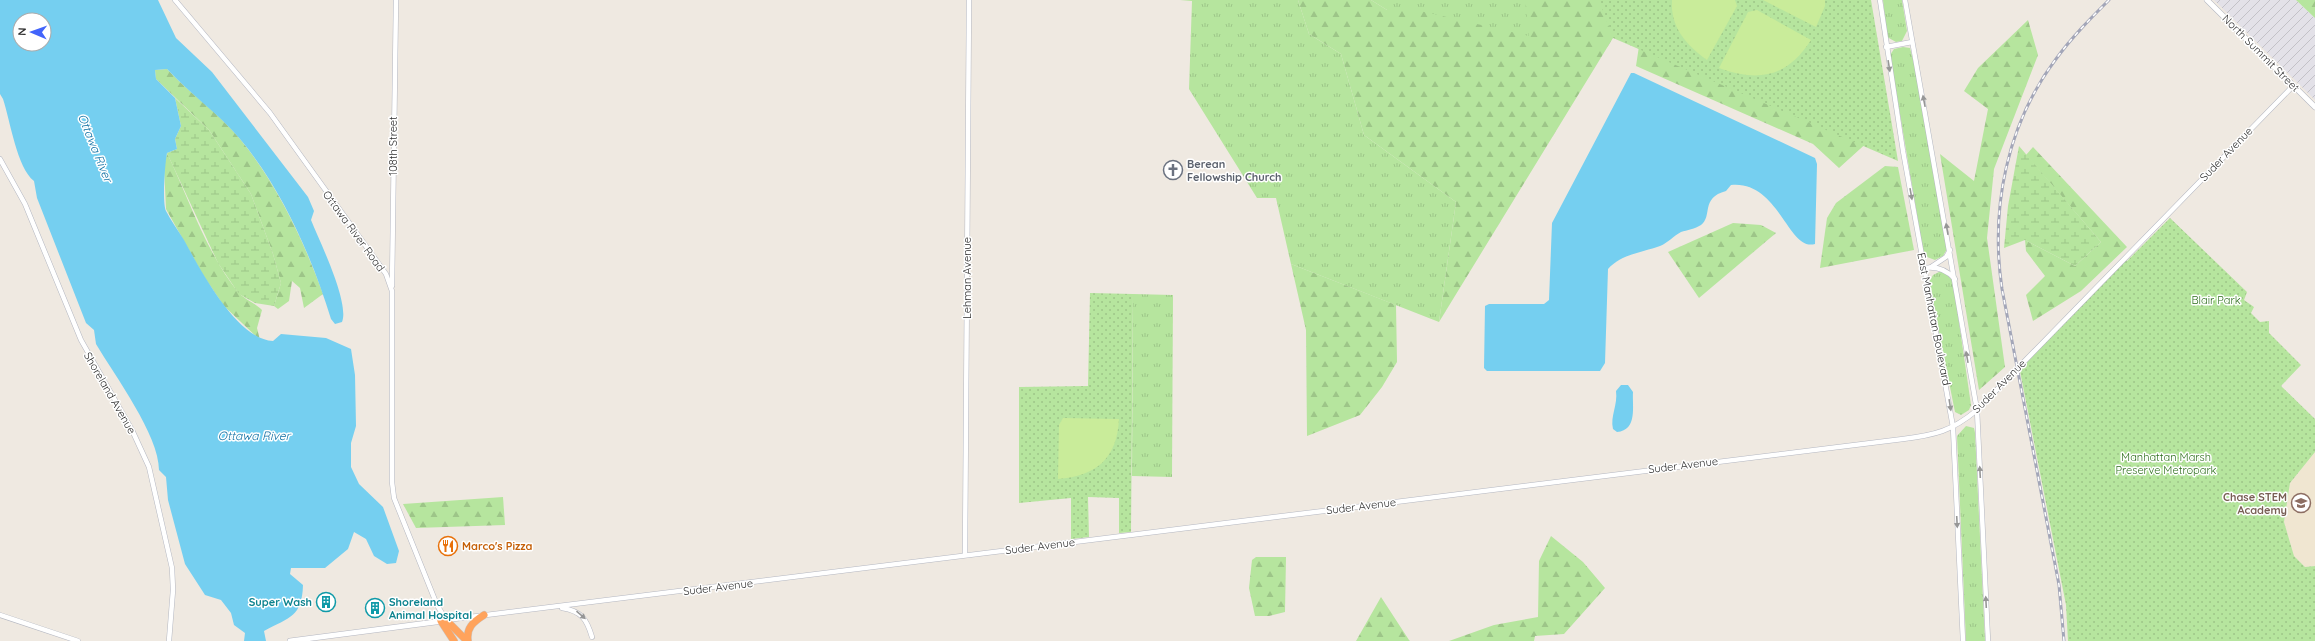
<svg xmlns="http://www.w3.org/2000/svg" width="2315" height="641" viewBox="0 0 2315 641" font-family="Quicksand,sans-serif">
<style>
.industrial{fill:url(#industrial-furrows)}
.education{fill:#f0e6d1}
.grass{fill:url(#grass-tufts)}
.forest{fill:url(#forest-firs)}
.wetland{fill:url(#wetland-marsh)}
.park{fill:url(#park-dots)}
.pitch{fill:#c9ec9a}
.water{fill:#75cff0;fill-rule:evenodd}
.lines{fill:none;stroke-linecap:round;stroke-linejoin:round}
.tertiary-casing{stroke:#b4b7c1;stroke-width:5.5}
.secondary-casing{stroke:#b4b7c1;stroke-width:6}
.motorway-casing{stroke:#c9c9c9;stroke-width:8}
.tertiary{stroke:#fff;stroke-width:4.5}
.secondary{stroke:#fff;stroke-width:5}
.motorway{stroke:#ffa35c;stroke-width:7}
.rail-casing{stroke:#a3a6b8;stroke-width:3}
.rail{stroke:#fff;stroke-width:1.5;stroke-dasharray:4.5;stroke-linecap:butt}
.oneway{fill:#969696}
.labels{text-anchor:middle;stroke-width:3;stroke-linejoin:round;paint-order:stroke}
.street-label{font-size:11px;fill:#2e2e2e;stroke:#fff}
.worship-label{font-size:11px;font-weight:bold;fill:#5b616d;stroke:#fff;text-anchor:start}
.park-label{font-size:11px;fill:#2c6e1b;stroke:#fff}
.education-label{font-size:11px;font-weight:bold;fill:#785e54;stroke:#fff;text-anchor:end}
.food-label{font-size:11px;font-weight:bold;fill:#c56008;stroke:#fff;text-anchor:start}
.culture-label{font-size:11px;font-weight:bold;fill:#0d838f;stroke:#fff;text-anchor:end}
.water-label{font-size:12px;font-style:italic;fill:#0d6fa3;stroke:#fff}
</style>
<defs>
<pattern id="industrial-furrows" width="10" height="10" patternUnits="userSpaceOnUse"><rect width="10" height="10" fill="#e3e1e8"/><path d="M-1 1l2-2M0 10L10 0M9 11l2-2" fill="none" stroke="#c3c1c7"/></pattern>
<pattern id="grass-tufts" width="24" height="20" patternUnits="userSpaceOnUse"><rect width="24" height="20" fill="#b6e59e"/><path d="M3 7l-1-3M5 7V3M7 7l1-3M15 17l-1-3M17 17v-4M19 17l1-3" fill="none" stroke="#9dc588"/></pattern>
<pattern id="forest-firs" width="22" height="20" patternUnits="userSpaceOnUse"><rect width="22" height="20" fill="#b6e59e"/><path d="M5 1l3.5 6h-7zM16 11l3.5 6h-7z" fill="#9dc588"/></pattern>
<pattern id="wetland-marsh" width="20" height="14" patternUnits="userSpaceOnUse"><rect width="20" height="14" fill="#b6e59e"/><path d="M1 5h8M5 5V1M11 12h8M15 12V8" fill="none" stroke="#9dc588"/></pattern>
<pattern id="park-dots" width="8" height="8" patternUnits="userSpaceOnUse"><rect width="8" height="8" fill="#b6e59e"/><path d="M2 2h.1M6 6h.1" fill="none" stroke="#9dc588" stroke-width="1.8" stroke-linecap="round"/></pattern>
</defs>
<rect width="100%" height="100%" fill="#efe9e1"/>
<path class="industrial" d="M2214 0H2296L2315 18V100Z"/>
<path class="education" d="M2315 452V566L2305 567 2294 556 2284 522 2290 483Z"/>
<g class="grass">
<path d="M1180 0H1298L1309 34 1341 54 1364 135 1456 202 1439 322 1291 264 1276 198H1257L1189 89 1192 1Z"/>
<path d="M1371 0H1549L1539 45 1387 10Z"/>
<path d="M1883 0H1902L1907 31 1902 41 1896 42 1887 37Z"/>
<path d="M1903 47 1910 48 1915 67 1947 249 1943 256 1935 260 1927 257 1923 250 1890 55 1894 49Z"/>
<path d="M1939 272H1944L1953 281 1971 405 1969 410 1961 415 1955 412 1929 282 1933 275Z"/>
<path d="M1133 294 1173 295 1172 477 1132 476Z"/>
<path d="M1966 426 1974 428 1975 433 1985 641H1966L1957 436Z"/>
</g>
<g class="forest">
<path d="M1298 0H1371L1387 10 1403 7 1529 36 1525 0H1631L1613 38 1439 322 1456 202 1364 135 1341 54 1309 34Z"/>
<path d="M2296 0H2315V18Z"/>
<path d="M2028 20 2038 55 1994 169 1987 238 2005 367 1979 390 1940 154 1974 181 1988 109 1964 91 1978 68Z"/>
<path d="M1641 33 1881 130 1839 168 1813 144 1636 66Z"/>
<path d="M167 69C190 94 218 112 240 139 277 184 303 239 323 294L304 308 300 288 292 281 289 301 278 309 274 306 281 283 273 254 251 194 209 130 156 79 155 70Z"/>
<path d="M2033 147 2127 247 2081 291 2033 321 2026 295 2045 276 2026 251 2025 240 2075 266 2101 242 2026 155Z"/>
<path d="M167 153C189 199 206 252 238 292 244 299 255 303 262 310L257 328 260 340 224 306 203 275 166 209 164 166Z"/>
<path d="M1885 166 1898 167 1914 250 1820 268 1827 218 1836 203Z"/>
<path d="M1733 223 1761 225 1776 233 1699 298 1668 252Z"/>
<path d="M1291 264 1396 305 1397 362 1382 387 1360 415 1307 436 1306 330Z"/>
<path d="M503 497 505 525 416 528 403 504Z"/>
<path d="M1551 536 1583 562 1605 588 1564 634 1535 636 1534 641H1449L1494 625 1538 617 1539 561Z"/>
<path d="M1256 557H1286L1285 612 1269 616H1255L1249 588 1252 560Z"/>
<path d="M1381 597 1409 640 1410 641H1356Z"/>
</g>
<g class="wetland">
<path d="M175 98 209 130 251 194 273 254 281 283 274 306 255 303 239 294 218 263 167 153 177 149 175 139 181 126Z"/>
<path d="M2019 146 2101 242 2075 266 2025 240 2004 248 2008 206Z"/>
</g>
<g class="park">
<path d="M1599 0H1871L1898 161 1613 38Z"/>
<path d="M2170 218 2247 292 2244 300 2254 307 2251 313 2260 322 2269 321V333L2301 365 2281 386 2315 419V452L2290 483 2284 522 2294 556 2305 567 2315 566V641H2068L2066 605 2019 366 2124 259 2127 261Z"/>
<path d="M1090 293 1133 294 1131 532 1119 533V498L1088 497 1089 537 1071 539V498L1019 503V387L1088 386Z"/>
</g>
<g class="pitch">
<path d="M1672 0H1735L1737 6 1707 60C1686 45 1670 27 1672 0Z"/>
<path d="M1763 0H1825V6L1816 27Z"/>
<path d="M1757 10 1811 40C1788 76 1760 83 1719 68L1748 12Z"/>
<path d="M1063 418 1119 419C1117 459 1096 476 1058 479L1059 425Z"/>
</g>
<g class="water">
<path d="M0 0H158L176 38 212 72 308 197 314 211 311 220C319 240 350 303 342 322L335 324 331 319C312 257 282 189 240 139 218 113 190 94 167 69L155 70 156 79 175 98 181 126 175 139 177 149 167 153C165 163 162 202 166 211 171 221 178 230 184 240 200 269 237 340 273 341L281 334 326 338 351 349 355 375 356 426 351 443V467L359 484 383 507 399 551 396 563 387 564 374 556 366 539 354 532 348 549 325 568H291L290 574 303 585C302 617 290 617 264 631L266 641H244L245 633 234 625 231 613 221 600 205 595 185 564 168 500 166 477 159 470C159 435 115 376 96 344L94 330 86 323 37 198 34 181C17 168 10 120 3 99L0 94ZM20 20H44V44H20Z"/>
<path d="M1631 73H1634L1815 158 1817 164 1815 244C1788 252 1779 180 1731 185L1726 191C1700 198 1713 216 1701 225 1695 229 1687 230 1681 232 1673 236 1668 243 1660 246 1644 252 1621 254 1608 269L1605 363 1600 371H1487L1484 368 1485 306 1489 304H1544L1549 300 1552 223Z"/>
<path d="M1621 385H1628L1633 392C1632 406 1638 430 1617 432L1613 429C1610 416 1618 405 1616 391Z"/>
</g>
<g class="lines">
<g class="tertiary-casing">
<g id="tertiary">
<path d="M175 0 270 113 386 274 392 291V482L394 498 437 605 446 620 1903 439C1935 435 1952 431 1977 410L2293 86"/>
<path d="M1880 0 1903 151 1953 427 1963 641"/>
<path d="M1905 0 1977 410 1988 641"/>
<path d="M1886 47 1912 42"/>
<path d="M0 159 25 204 81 340 132 430 149 467 172 568 173 590 169 641"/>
<path d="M1931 267 1946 257 1950 250"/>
<path d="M1924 268C1936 266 1947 270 1955 279"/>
<path d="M392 286 396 0"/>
<path d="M965 555 969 0"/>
<path d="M562 608C582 611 587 620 592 637"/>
<path d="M0 615 78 641"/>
</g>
</g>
<g class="secondary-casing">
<g id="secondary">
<path d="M2207 0 2315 107"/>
<path d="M290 641 443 621"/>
</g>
</g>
<g class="motorway-casing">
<g id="motorway">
<path d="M446 620 467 641"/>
<path d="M441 621 454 641"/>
<path d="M468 641C466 628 473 622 484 615"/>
</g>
</g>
<use href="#tertiary" class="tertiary"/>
<use href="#secondary" class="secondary"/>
<use href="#motorway" class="motorway"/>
<g class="rail-casing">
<path id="rail" d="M2064 641 2059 585 2002 289C1990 208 2007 124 2056 59 2072 37 2090 19 2109 0"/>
</g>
<use href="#rail" class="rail"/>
</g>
<defs><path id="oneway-solid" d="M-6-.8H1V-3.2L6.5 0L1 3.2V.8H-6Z"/></defs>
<g class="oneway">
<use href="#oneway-solid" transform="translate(1889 66) rotate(81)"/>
<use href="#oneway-solid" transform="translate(1924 101) rotate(-101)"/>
<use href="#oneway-solid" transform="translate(1911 194) rotate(80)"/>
<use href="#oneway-solid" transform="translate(1947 229) rotate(-100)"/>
<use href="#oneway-solid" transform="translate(1967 357) rotate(-100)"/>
<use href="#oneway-solid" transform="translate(1950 405) rotate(81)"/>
<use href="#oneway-solid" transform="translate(1980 472) rotate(-93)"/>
<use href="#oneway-solid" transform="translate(1957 522) rotate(87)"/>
<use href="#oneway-solid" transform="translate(1986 602) rotate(-93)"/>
<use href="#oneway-solid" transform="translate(581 615) rotate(41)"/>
</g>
<defs>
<g id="church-ring" transform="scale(1)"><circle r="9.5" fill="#fff" stroke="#6b7280" stroke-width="1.5"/><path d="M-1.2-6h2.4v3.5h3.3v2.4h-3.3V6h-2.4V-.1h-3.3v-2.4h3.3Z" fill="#6b7280"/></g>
<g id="school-ring" transform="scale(1)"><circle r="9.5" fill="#fff" stroke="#8d6e63" stroke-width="1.5"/><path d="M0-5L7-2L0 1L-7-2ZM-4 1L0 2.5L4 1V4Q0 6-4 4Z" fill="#8d6e63"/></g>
<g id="restaurant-ring" transform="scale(1)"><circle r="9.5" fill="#fff" stroke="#e8710a" stroke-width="1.5"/><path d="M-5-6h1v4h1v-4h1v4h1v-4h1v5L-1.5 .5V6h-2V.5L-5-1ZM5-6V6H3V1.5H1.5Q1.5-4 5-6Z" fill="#e8710a"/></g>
<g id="building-ring" transform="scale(1)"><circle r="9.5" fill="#fff" stroke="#0f9aa8" stroke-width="1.5"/><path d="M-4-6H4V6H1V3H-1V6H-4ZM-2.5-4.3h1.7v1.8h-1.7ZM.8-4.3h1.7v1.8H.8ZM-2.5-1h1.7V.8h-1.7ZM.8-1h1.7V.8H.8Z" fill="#0f9aa8"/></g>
</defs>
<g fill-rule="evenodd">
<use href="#church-ring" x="1173" y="170"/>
<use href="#school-ring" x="2301" y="503"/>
<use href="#restaurant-ring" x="448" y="546"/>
<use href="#building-ring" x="326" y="602"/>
<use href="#building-ring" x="375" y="608"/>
</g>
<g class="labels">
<g class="street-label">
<text transform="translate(2261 53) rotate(45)" y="4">North Summit Street</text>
<text transform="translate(393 146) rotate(-90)" y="4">108th Street</text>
<text transform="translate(2226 154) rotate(-46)" y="4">Suder Avenue</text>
<text transform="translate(354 231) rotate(54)" y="4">Ottawa River Road</text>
<text transform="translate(967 278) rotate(-90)" y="4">Lehman Avenue</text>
<text transform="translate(1934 319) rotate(79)" y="4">East Manhattan Boulevard</text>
<text transform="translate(1999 386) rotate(-45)" y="4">Suder Avenue</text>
<text transform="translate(110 393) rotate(60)" y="4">Shoreland Avenue</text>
<text transform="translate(1683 465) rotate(-7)" y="4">Suder Avenue</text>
<text transform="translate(1361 506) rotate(-7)" y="4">Suder Avenue</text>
<text transform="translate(1040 546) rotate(-7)" y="4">Suder Avenue</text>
<text transform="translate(718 587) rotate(-7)" y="4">Suder Avenue</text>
</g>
<g class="worship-label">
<text x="1187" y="168">Berean<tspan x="1187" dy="13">Fellowship Church</tspan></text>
</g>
<g class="park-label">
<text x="2216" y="304">Blair Park</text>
<text x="2166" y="461">Manhattan Marsh<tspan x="2166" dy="13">Preserve Metropark</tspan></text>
</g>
<g class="education-label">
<text x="2287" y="501">Chase STEM<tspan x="2287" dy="13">Academy</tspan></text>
</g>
<g class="food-label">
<text x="462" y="550">Marco's Pizza</text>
</g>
<g class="culture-label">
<text x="312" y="606">Super Wash</text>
<text x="389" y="606" text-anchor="start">Shoreland<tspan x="389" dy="13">Animal Hospital</tspan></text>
</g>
<g class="water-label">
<text transform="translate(95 148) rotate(68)" y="4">Ottawa River</text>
<text x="254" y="440">Ottawa River</text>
</g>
</g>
<g transform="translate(32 32) rotate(272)"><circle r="19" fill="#ffffff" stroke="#ababab"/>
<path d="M0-3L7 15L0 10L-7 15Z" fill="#4264fb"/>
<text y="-6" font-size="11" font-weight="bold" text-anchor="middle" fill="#2e2e2e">N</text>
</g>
</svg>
